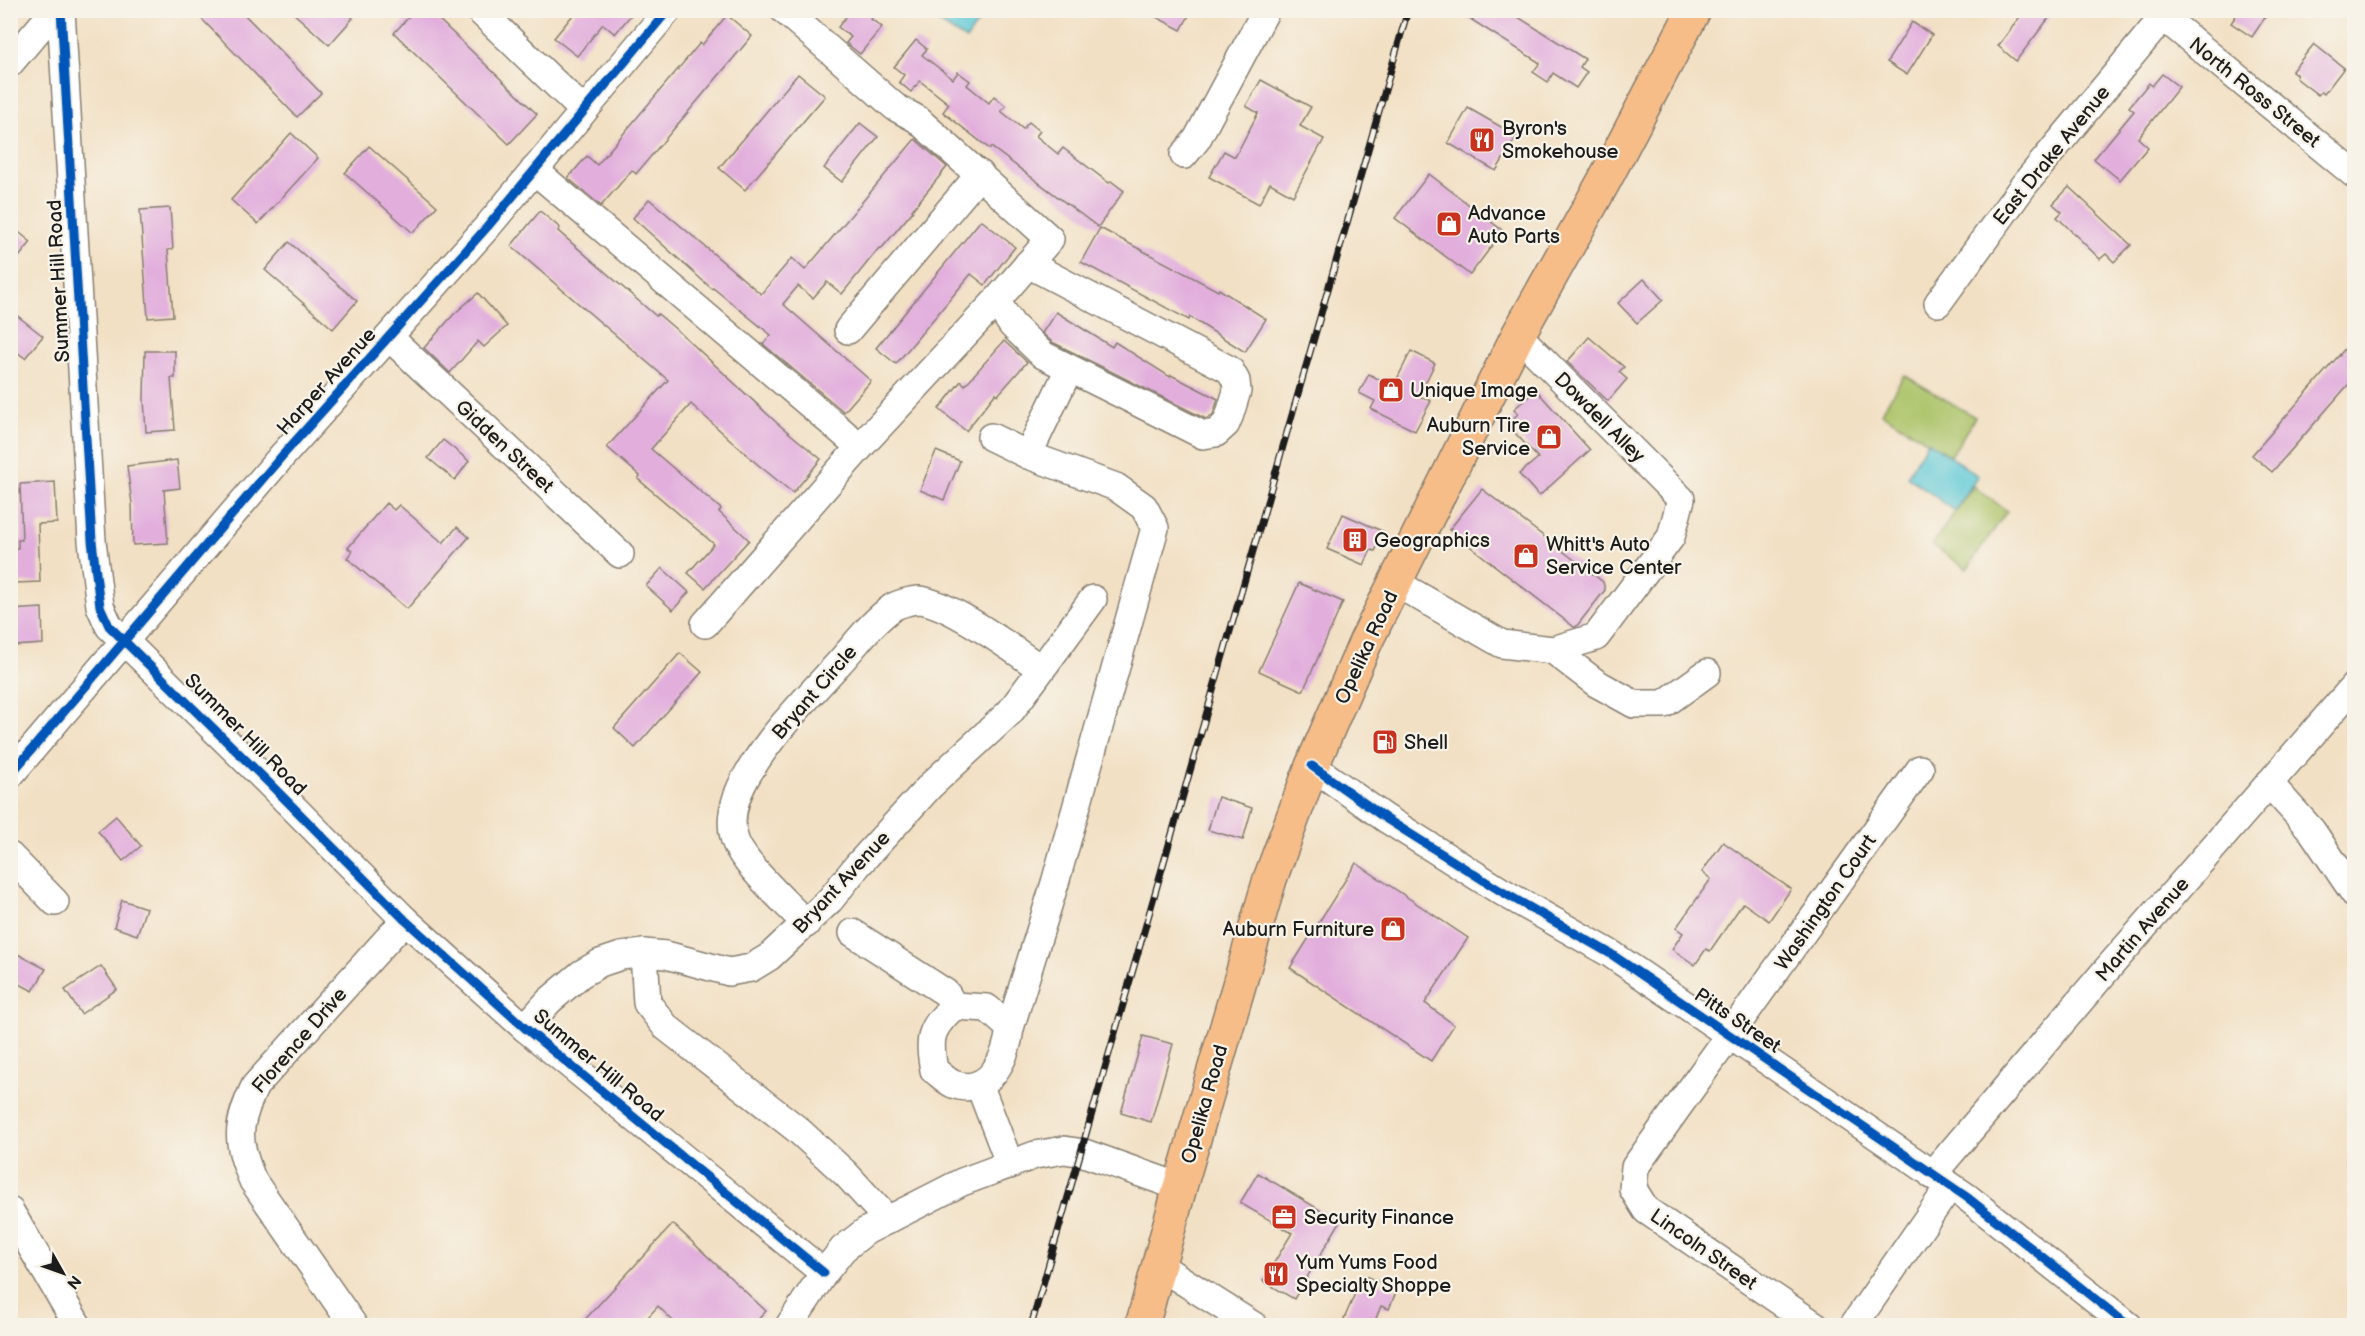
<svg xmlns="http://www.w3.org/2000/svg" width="2365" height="1336" viewBox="0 0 2365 1336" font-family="'Balsamiq Sans',sans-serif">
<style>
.green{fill:#abc368;stroke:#647042;stroke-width:1.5}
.water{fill:#5ec9d7;stroke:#3d727a;stroke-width:1.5}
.building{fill:#e2afdd}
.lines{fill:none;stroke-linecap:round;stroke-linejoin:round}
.minor-casing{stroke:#877e70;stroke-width:30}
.major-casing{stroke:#877e70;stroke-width:36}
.minor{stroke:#fff;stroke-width:27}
.major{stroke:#f7bd88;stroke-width:33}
.rail-casing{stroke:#1c1c1c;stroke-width:7}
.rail{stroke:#f7f3e8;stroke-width:4.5;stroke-dasharray:14;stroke-linecap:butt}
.cycleway-casing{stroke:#f7f3e8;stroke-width:13}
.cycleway{stroke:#0057b8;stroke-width:9}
.labels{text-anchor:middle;stroke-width:4.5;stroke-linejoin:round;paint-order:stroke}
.street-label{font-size:20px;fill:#1c1c1c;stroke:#f7f3e8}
.poi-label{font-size:20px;fill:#1c1c1c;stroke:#f7f3e8;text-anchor:start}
</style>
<rect width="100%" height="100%" fill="#f7f3e8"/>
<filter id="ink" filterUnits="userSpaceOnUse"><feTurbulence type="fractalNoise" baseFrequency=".0167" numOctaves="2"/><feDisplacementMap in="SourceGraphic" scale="12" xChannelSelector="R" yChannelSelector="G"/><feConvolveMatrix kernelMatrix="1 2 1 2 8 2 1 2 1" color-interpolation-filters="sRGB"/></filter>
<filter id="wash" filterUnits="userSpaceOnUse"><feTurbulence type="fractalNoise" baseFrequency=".008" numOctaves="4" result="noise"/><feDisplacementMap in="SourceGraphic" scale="24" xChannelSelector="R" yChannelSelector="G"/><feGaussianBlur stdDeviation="1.35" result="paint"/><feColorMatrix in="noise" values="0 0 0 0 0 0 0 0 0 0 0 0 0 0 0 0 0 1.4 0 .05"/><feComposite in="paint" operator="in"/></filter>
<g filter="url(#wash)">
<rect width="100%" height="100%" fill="#f2e0c4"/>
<g class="green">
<path d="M1904 375 1975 417 1951 456 1881 413Z"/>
<path d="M1973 486 2007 511 1967 569 1932 545Z"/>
</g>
<g class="water">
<path d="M941 11V10L986 11 966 40 935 20Z"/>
<path d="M1928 441 1978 476 1955 511 1907 476Z"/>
</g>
<g id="blocks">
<g class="building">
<path d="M193 10H240L321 93 297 117Z"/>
<path d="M290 10H344L353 18 329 45Z"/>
<path d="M415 10H429L537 114 509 144 394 33Z"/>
<path d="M577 10H635L615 34 603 24 577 56 554 38Z"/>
<path d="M851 10H878L871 19 882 27 860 54 846 43 851 37 838 27Z"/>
<path d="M1143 10H1192L1181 30Z"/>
<path d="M1456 10H1507L1585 59 1580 67 1587 72 1576 88 1553 73 1548 82 1533 72 1540 63Z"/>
<path d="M2025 10H2055L2016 61 1998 46Z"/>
<path d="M2240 10H2270L2252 37 2231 23Z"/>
<path d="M727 15 752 36 636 174 632 170 601 206 568 178 587 156 597 165 700 43 702 45Z"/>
<path d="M1912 22 1932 35 1907 75 1887 62Z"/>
<path d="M916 40 927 49 922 55 953 79 958 72 970 81 967 85 989 103 994 96 1006 106 1001 111 1023 129 1029 122 1040 131 1036 136 1058 154 1063 148 1109 183 1111 181 1124 191 1098 227 991 147 990 149 943 112 949 104 920 81 911 92 899 82 904 75 894 67Z"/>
<path d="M2314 44 2344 68 2324 94 2321 92 2318 95 2296 78 2297 75 2292 71Z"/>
<path d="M798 74 825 96 745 190 719 168Z"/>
<path d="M2162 74 2179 87 2138 138 2148 147 2120 180 2094 159 2134 111 2129 107 2149 83 2152 86Z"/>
<path d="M1261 80 1311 107 1300 126 1324 139 1293 196 1270 183 1259 204 1209 177 1224 151 1235 157 1258 113 1246 106Z"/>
<path d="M1468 108 1517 136 1496 171 1448 143Z"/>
<path d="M860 123 878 137 842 182 824 168Z"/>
<path d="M291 133 318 158 258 224 231 200Z"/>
<path d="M915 139 947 167 912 210 913 211 881 249 879 248 842 294 827 282 813 298 798 286 783 304 871 381 844 412 763 344 771 335 713 288 712 289 633 218 649 199 761 294 792 258 805 270Z"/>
<path d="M369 146 437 206 413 233 345 173Z"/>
<path d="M1429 174 1503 231 1470 275 1395 218Z"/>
<path d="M2069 187 2131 245 2114 262 2106 254 2100 259 2057 217 2062 212 2053 204Z"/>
<path d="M170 208 173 249 168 250 173 316 148 318 140 210Z"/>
<path d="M540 211 560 228 558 231 656 316 658 314 686 338 777 423 821 459 793 493 756 463 691 404 651 449 721 509 719 512 749 540 705 588 688 573 714 544 638 479 640 476 607 447 668 380 511 246Z"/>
<path d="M981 220 1015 247 985 285 971 274 896 364 876 348Z"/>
<path d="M10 225 31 242 10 268Z"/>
<path d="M1100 228 1218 291 1219 289 1266 319 1245 352 1190 317 1189 320 1081 262Z"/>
<path d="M289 242 357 301 333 329 265 270Z"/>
<path d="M1644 279 1663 300 1637 323 1618 303Z"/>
<path d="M478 293 507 326 484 347 478 341 450 373 424 348 454 314Z"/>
<path d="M10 310 43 336 25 358 10 347Z"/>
<path d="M1056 312 1112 347 1115 342 1170 377 1171 375 1218 399 1213 415 1206 419 1052 342 1042 333Z"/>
<path d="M1589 337 1624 367 1619 372 1627 379 1608 401 1567 362Z"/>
<path d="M2355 337V377L2272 472 2252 455Z"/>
<path d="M1004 341 1027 362 998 395 996 393 966 431 939 409 961 381 965 385Z"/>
<path d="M145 351H175V378H171L175 430 146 432 144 399Z"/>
<path d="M1411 351 1435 363 1419 396 1431 401 1415 431 1371 409 1375 401 1359 393 1369 374 1393 387Z"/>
<path d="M1536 390 1590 450 1539 496 1519 474 1538 458 1507 424 1518 414 1514 409Z"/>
<path d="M443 440 469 461 455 480 428 458Z"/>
<path d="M936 451 960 461 944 500 920 490Z"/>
<path d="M177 460 180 488 164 490 168 543 133 545 132 504 127 466Z"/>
<path d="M55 482 57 523 38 524 40 582 15 583 14 548H18V540H22L20 484Z"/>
<path d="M1482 489 1603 582 1605 590 1576 627H1574L1449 530Z"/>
<path d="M386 503 394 510 399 505 443 543 457 527 469 537 407 609 347 558 352 551 348 548Z"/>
<path d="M1343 514 1384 532 1375 551 1371 550 1364 565 1327 549Z"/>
<path d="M662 568 689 592 673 610 646 586Z"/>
<path d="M1299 583 1343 602 1303 691 1259 671Z"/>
<path d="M42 608 43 644 14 646 13 628H10V610Z"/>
<path d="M680 653 702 672 635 748 614 728Z"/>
<path d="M1218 797 1252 808 1243 840 1208 830Z"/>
<path d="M116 816 141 846 123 861 98 831Z"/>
<path d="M1723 842 1791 889 1769 921 1743 903 1710 951 1706 949 1695 965 1672 949 1683 933 1676 928 1711 879 1702 872Z"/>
<path d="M1356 863 1468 938 1425 1003 1454 1025 1431 1061 1290 968Z"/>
<path d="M122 900 146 908 137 935 114 927Z"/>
<path d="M10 950 46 969 33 991 10 979Z"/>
<path d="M101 966 117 989 81 1014 65 990Z"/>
<path d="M1143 1036 1173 1044 1151 1122 1121 1113Z"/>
<path d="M1258 1173 1340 1222 1294 1299 1263 1281 1292 1233 1240 1203Z"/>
<path d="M673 1224 766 1311 752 1326H678L658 1306 640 1326H579Z"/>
<path d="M1363 1275 1397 1290 1389 1309 1381 1306 1373 1326H1341Z"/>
</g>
</g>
</g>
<g filter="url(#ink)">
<use href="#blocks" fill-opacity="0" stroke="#877e70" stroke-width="1.5"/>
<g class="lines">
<g class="minor-casing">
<g id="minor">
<path d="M61 10 92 541 100 606 109 626 268 782 405 920 525 1028 824 1273"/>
<path d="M479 10 583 110"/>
<path d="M784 10 895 107 917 119 1050 239 996 301 860 447"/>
<path d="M2155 10 2354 174"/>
<path d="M10 63 55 10"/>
<path d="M1184 155 1197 139 1266 10"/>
<path d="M534 170 860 447 705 624"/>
<path d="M996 301 1012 325 1043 355 1203 435 1216 433 1226 424 1230 414 1237 391 1236 381 1230 370 1028 264"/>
<path d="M1938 303 2024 185 2169 10"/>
<path d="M848 330 980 174"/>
<path d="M389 337 620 554"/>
<path d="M1028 455 1069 369"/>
<path d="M1396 583 1502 644 1553 650 1596 637 1671 537 1681 499 1518 335"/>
<path d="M1553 650 1596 683 1634 704H1664L1707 673"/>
<path d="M1312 766 1385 818 1499 890 1611 954 1968 1198 2129 1326"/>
<path d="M10 775 282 456 488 226 668 10"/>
<path d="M2269 783 2312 831 2354 893"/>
<path d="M10 856 55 902"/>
<path d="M806 924C787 903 740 862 734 837 728 815 738 790 749 772 773 732 808 697 839 663 856 644 872 622 893 607 898 604 912 600 919 600 948 602 1016 651 1041 669"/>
<path d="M853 933 946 993 954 1006 987 1008 1010 1028 1055 883 1155 528 1144 507 1116 487 1028 455 991 437"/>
<path d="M644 953 647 1003 666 1027 798 1130 846 1174 888 1220"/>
<path d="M954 1006C930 1029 928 1037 934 1070 940 1074 946 1081 953 1084 990 1098 1007 1056 1010 1028"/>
<path d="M525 1028 549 1001 581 974 600 963 621 956 644 953 666 955 729 972 751 968 769 957 830 900 857 866 931 785 1010 712 1093 599"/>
<path d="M979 1084 1010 1165"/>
<path d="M1932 1175 2102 975 2354 686"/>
<path d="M10 1211 78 1326"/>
<path d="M1158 1265 1254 1326"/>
<path d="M354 1326 253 1181C236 1141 236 1126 255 1086L405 920"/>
<path d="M789 1326 824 1273 843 1249 866 1231 962 1182 1035 1155 1064 1150 1084 1153 1180 1187"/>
<path d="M1816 1326 1646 1210 1633 1189 1635 1167 1920 769"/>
<path d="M1853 1326 1950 1186"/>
</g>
</g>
<g class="major-casing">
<path id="major" d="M1142 1326 1180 1187 1270 879 1312 766 1366 641 1518 335 1604 181 1694 10"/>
</g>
<use href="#minor" class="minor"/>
<use href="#major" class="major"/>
<g class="rail-casing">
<path id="rail" d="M1031 1326 1408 10"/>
</g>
<use href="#rail" class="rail"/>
<g class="cycleway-casing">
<g id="cycleway">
<path d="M61 10 92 541 100 606 109 626 268 782 405 920 525 1028 824 1273"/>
<path d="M1312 766 1385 818 1499 890 1611 954 1968 1198 2129 1326"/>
<path d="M10 775 282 456 488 226 668 10"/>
</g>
</g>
<use href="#cycleway" class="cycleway"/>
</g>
</g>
<defs>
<g id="restaurant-square" transform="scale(1.35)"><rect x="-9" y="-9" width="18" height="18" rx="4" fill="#c8321e" stroke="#f7f3e8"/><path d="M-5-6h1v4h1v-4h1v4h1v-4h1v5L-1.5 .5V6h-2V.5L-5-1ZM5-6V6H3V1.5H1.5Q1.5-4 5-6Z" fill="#fff"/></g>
<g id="shop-square" transform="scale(1.35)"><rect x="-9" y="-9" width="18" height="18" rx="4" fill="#c8321e" stroke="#f7f3e8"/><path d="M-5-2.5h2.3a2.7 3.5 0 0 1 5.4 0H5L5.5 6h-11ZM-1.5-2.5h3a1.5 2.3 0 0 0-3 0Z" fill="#fff"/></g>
<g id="building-square" transform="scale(1.35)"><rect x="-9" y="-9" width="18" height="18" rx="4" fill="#c8321e" stroke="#f7f3e8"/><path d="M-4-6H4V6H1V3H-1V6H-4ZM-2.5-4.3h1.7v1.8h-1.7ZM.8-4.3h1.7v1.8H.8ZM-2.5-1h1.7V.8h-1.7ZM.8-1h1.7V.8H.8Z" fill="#fff"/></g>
<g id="fuel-square" transform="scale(1.35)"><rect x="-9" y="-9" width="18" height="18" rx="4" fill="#c8321e" stroke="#f7f3e8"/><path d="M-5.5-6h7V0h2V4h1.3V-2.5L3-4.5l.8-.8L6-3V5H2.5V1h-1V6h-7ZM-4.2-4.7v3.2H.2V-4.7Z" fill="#fff"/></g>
<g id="office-square" transform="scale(1.35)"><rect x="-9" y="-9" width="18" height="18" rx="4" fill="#c8321e" stroke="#f7f3e8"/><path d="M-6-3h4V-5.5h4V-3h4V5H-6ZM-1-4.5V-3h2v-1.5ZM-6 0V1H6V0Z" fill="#fff"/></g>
</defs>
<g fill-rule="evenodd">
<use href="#restaurant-square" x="1482" y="140"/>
<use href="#shop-square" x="1449" y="224"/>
<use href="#shop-square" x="1391" y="390"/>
<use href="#shop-square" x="1549" y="437"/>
<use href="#building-square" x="1355" y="540"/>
<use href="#shop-square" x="1526" y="556"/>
<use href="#fuel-square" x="1385" y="742"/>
<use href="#shop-square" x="1393" y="929"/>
<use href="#office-square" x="1284" y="1217"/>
<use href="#restaurant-square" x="1276" y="1274"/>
</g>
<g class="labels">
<g class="street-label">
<text transform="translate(2255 92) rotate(39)" y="7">North Ross Street</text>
<text transform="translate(2051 155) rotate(-51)" y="7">East Drake Avenue</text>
<text transform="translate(58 281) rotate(-93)" y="7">Summer Hill Road</text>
<text transform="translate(326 381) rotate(-48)" y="7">Harper Avenue</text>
<text transform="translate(1600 417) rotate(45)" y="7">Dowdell Alley</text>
<text transform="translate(505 446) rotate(43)" y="7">Gidden Street</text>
<text transform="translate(1366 647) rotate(-65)" y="7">Opelika Road</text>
<text transform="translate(814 692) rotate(-49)" y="7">Bryant Circle</text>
<text transform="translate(246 734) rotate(45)" y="7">Summer Hill Road</text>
<text transform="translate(841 882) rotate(-47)" y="7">Bryant Avenue</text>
<text transform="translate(1825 902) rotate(-55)" y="7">Washington Court</text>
<text transform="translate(2142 929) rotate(-49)" y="7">Martin Avenue</text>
<text transform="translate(1738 1020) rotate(34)" y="7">Pitts Street</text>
<text transform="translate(299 1040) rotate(-49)" y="7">Florence Drive</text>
<text transform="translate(599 1065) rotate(40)" y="7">Summer Hill Road</text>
<text transform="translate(1204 1104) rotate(-74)" y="7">Opelika Road</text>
<text transform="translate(1704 1249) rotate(35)" y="7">Lincoln Street</text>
</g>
<g class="poi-label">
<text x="1502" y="135">Byron's<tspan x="1502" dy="23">Smokehouse</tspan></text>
<text x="1468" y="220">Advance<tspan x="1468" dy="23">Auto Parts</tspan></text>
<text x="1410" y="397">Unique Image</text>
<text x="1530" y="432" text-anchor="end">Auburn Tire<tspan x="1530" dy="23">Service</tspan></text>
<text x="1374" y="547">Geographics</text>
<text x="1546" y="551">Whitt's Auto<tspan x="1546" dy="23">Service Center</tspan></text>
<text x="1404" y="749">Shell</text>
<text x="1374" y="936" text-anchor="end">Auburn Furniture</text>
<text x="1304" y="1224">Security Finance</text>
<text x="1296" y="1269">Yum Yums Food<tspan x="1296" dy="23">Specialty Shoppe</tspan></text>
</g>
</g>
<rect width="2365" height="1336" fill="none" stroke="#f7f3e8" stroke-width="36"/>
<g transform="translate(63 1273) rotate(130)" stroke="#f7f3e8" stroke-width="4.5" paint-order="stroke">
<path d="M0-4.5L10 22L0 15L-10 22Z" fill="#1c1c1c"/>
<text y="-9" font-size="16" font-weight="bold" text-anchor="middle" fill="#1c1c1c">N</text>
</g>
</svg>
